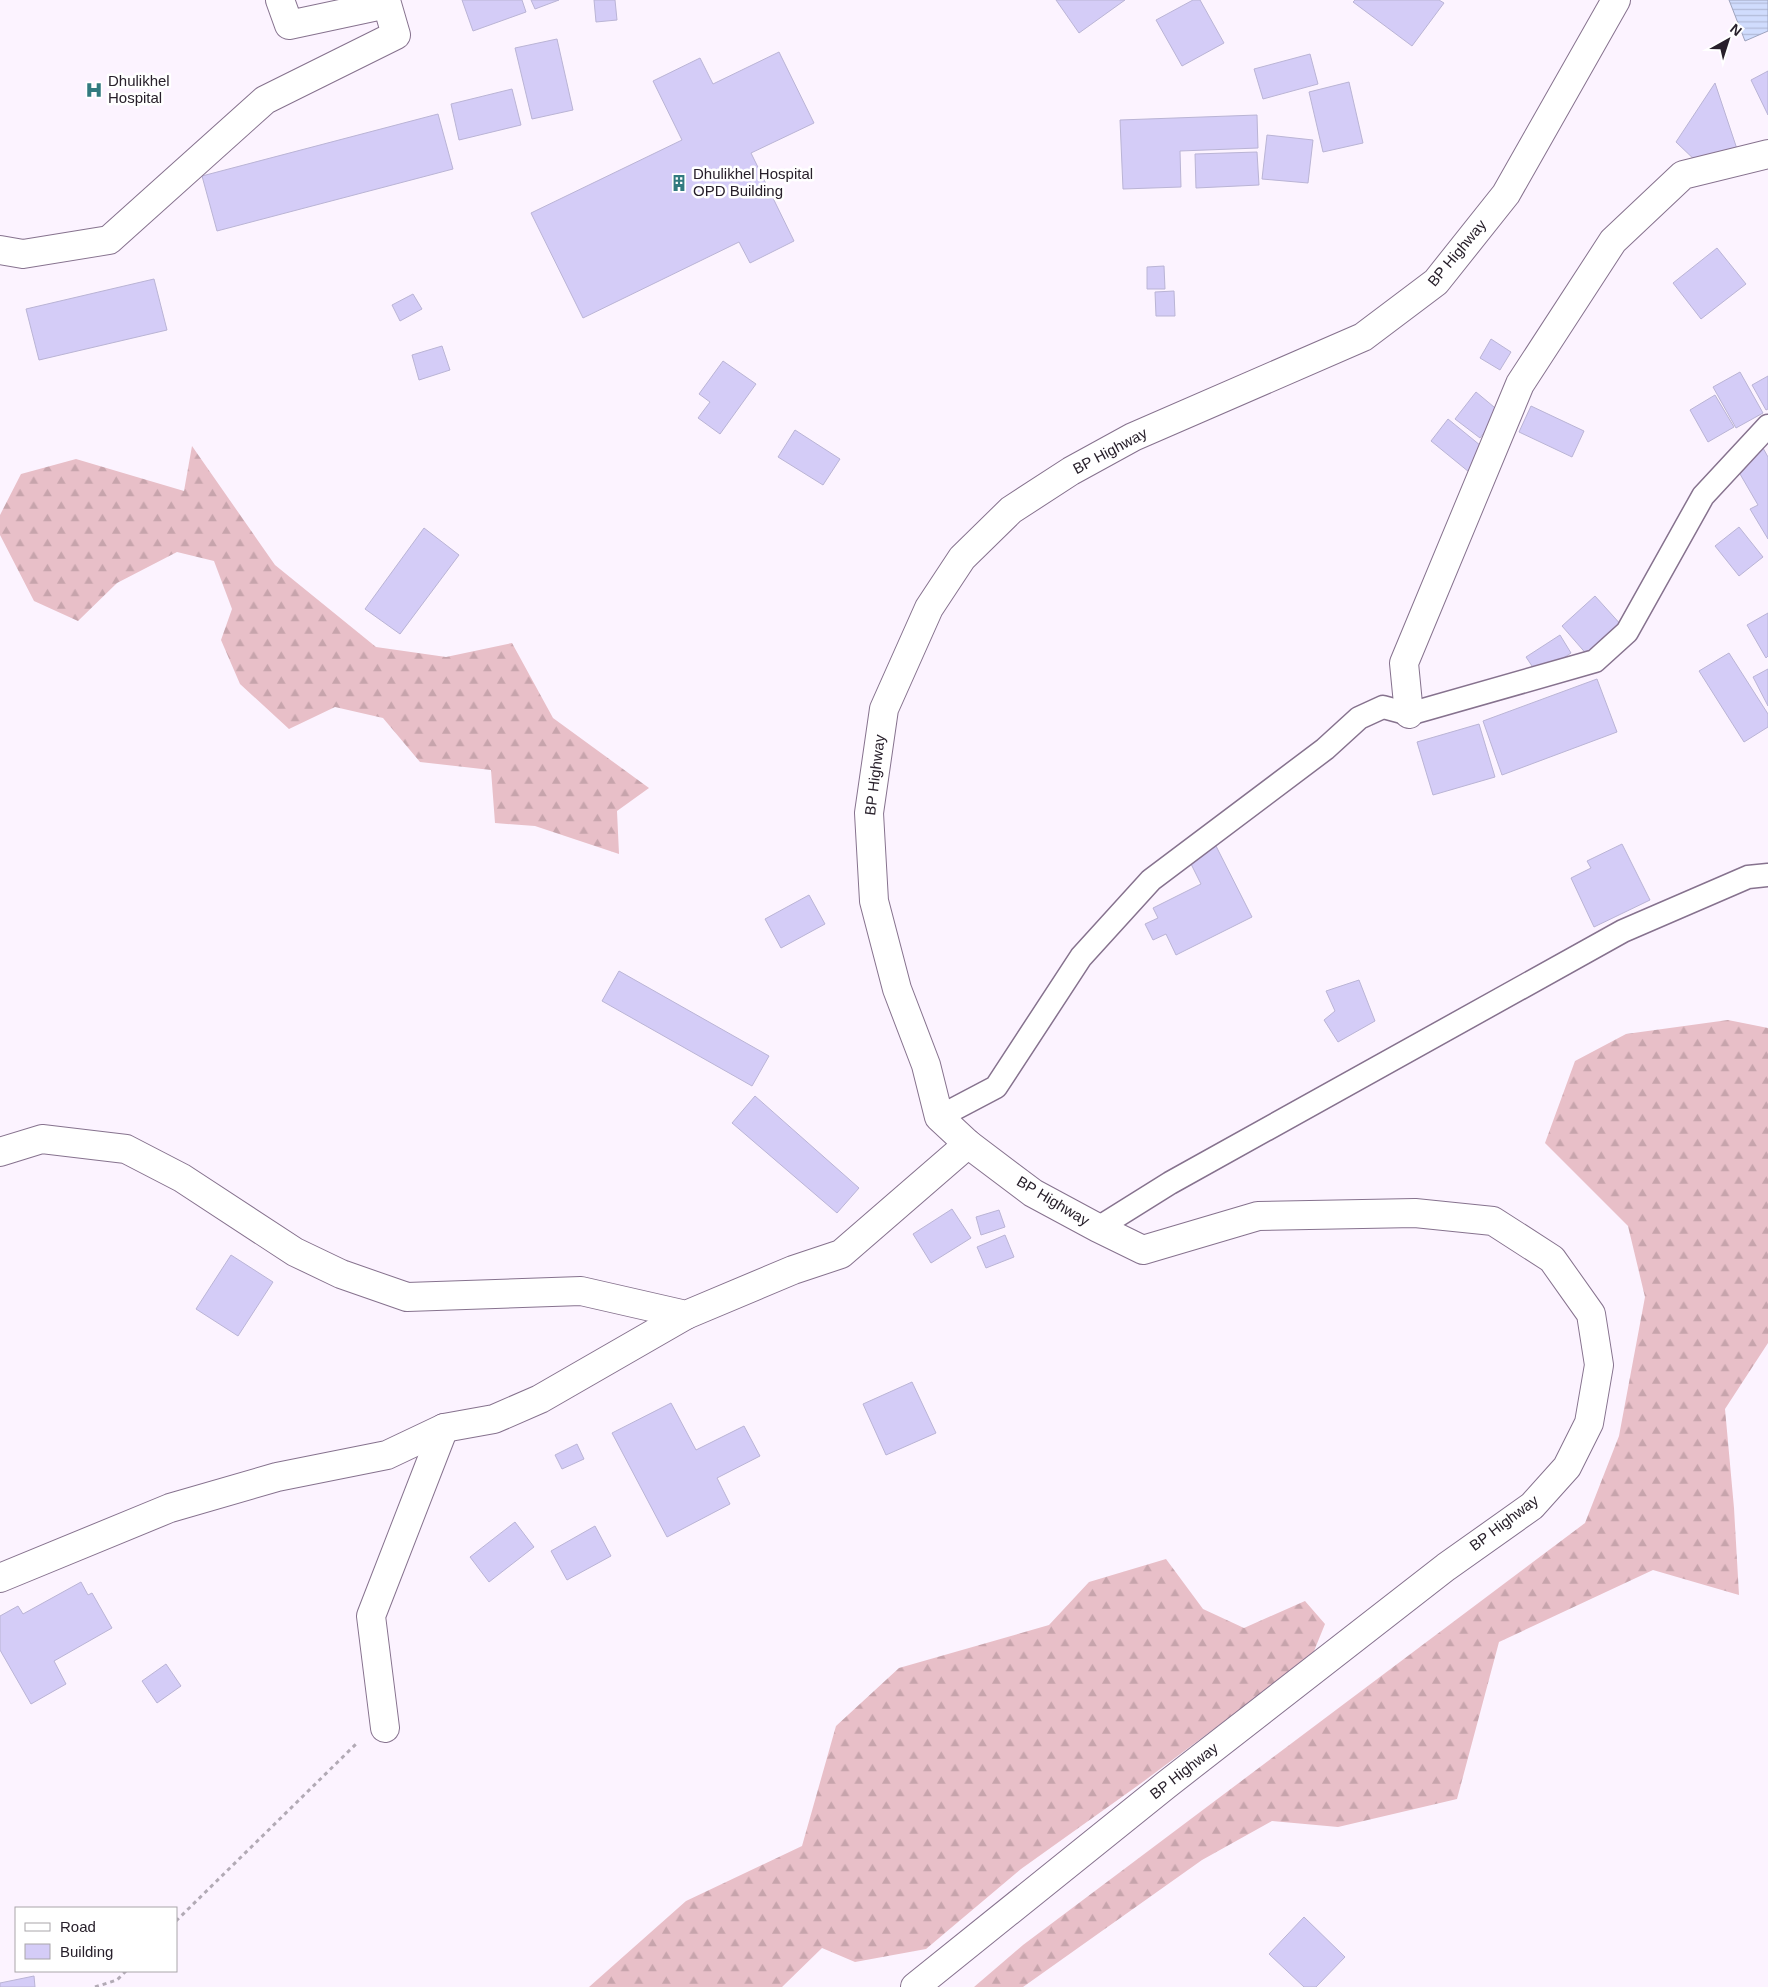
<svg xmlns="http://www.w3.org/2000/svg" width="1768" height="1987" viewBox="0 0 1768 1987" font-family="Arial,sans-serif">
<style>
.forest{fill:url(#forest-firs)}
.water{fill:url(#water-rules);stroke:#9ea4be}
.building{fill:#d4ccf7;stroke:#bab4d5}
.lines{fill:none;stroke-linecap:round;stroke-linejoin:round}
.service-casing{stroke:#86728e;stroke-width:25}
.minor-casing{stroke:#86728e;stroke-width:30}
.trunk-casing{stroke:#86728e;stroke-width:30}
.path{stroke:#b2aab5;stroke-width:3;stroke-dasharray:4 4;stroke-linecap:butt}
.service{stroke:#fff;stroke-width:22}
.minor{stroke:#fff;stroke-width:28}
.trunk{stroke:#fff;stroke-width:28}
.labels{text-anchor:middle;stroke-width:5;stroke-linejoin:round;paint-order:stroke}
.poi-label{font-size:15px;fill:#28202b;stroke:#fff;text-anchor:start}
.street-label{font-size:15px;fill:#28202b;stroke:#fff}
</style>
<defs>
<pattern id="forest-firs" width="22" height="20" patternUnits="userSpaceOnUse" patternTransform="scale(1.25)"><rect width="22" height="20" fill="#e8bfc8"/><path d="M5 1l3.5 6h-7zM16 11l3.5 6h-7z" fill="#c7a4ac"/></pattern>
<pattern id="water-rules" width="6" height="5" patternUnits="userSpaceOnUse" patternTransform="scale(1.25)"><rect width="6" height="5" fill="#d0dcfd"/><path d="M0 2.5h6" fill="none" stroke="#b3bcd9"/></pattern>
</defs>
<rect width="100%" height="100%" fill="#fcf3ff"/>
<g class="forest">
<path d="M192 446 275 565 376 647 446 657 512 643 553 718 649 788 617 811 619 854 535 826 495 823 491 770 420 762 383 718 335 707 289 729 240 684 221 640 232 609 214 561 177 552 117 583 78 621 34 601 0 535V515L21 474 76 459 184 491Z"/>
<path d="M1728 1020 1768 1028V1343L1725 1409 1734 1508 1739 1595 1653 1570 1499 1642 1457 1799 1338 1827 1272 1821 1202 1860 1023 1987H974L1023 1945 1585 1523 1619 1436 1645 1297 1628 1226 1545 1143 1575 1061 1626 1034Z"/>
<path d="M1166 1559 1203 1609 1244 1628 1305 1601 1325 1624 1312 1656 1140 1784 1021 1869 926 1949 855 1962 822 1948 782 1987H589L686 1901 802 1846 836 1726 899 1668 1049 1625 1089 1582Z"/>
</g>
<path class="water" d="M1729 0H1768V31L1745 41Z"/>
<g class="building">
<path d="M462 0H522L526 12 473 31Z"/>
<path d="M531 0H559L535 9Z"/>
<path d="M594 0H615L617 20 596 22Z"/>
<path d="M1056 0H1125L1079 33Z"/>
<path d="M1193 0H1200L1224 43 1182 66 1156 20Z"/>
<path d="M1355 0H1439L1444 3 1412 46 1353 2Z"/>
<path d="M557 39 573 110 532 119 515 48Z"/>
<path d="M779 52 814 123 751 153 794 241 750 263 739 242 583 318 531 213 682 140 653 81 700 58 713 84Z"/>
<path d="M1310 54 1318 84 1263 99 1254 69Z"/>
<path d="M1768 71V115L1751 80Z"/>
<path d="M1349 82 1363 143 1323 152 1309 92Z"/>
<path d="M1715 83 1738 152 1699 164 1676 142Z"/>
<path d="M512 89 521 125 459 140 451 104Z"/>
<path d="M438 114 453 169 217 231 202 176Z"/>
<path d="M1257 115 1258 148 1180 151 1181 187 1123 189 1120 120Z"/>
<path d="M1267 135 1313 140 1308 183 1262 179Z"/>
<path d="M1257 152 1259 185 1196 188 1195 154Z"/>
<path d="M1717 248 1746 284 1701 319 1673 283Z"/>
<path d="M1164 266 1165 289H1147V267Z"/>
<path d="M154 279 167 330 39 360 26 309Z"/>
<path d="M1174 291 1175 316H1156L1155 292Z"/>
<path d="M413 294 422 309 400 321 392 305Z"/>
<path d="M1491 339 1511 352 1500 370 1480 358Z"/>
<path d="M442 346 450 370 419 380 412 355Z"/>
<path d="M723 361 756 384 720 434 698 418 710 402 699 394Z"/>
<path d="M1740 372 1763 413 1736 428 1713 387Z"/>
<path d="M1768 376V409L1766 410 1752 385Z"/>
<path d="M1476 392 1500 412 1480 438 1455 419Z"/>
<path d="M1715 395 1734 427 1708 442 1690 410Z"/>
<path d="M1531 406 1584 431 1572 457 1519 432Z"/>
<path d="M1448 419 1486 450 1469 472 1431 441Z"/>
<path d="M795 430 840 459 823 485 778 457Z"/>
<path d="M1763 448 1768 457V539L1750 509 1758 505 1740 474Z"/>
<path d="M1739 527 1763 557 1739 576 1715 546Z"/>
<path d="M424 528 459 555 400 634 365 609Z"/>
<path d="M1595 596 1623 627 1589 657 1562 626Z"/>
<path d="M1768 613V656L1766 658 1747 625Z"/>
<path d="M1560 635 1571 653 1538 675 1526 657Z"/>
<path d="M1729 653 1768 714V727L1744 742 1699 671Z"/>
<path d="M1768 669V706L1753 677Z"/>
<path d="M1597 679 1617 732 1502 775 1483 721Z"/>
<path d="M1479 724 1495 777 1433 795 1417 742Z"/>
<path d="M1622 844 1650 900 1594 927 1571 878 1591 868 1587 861Z"/>
<path d="M1216 846 1252 917 1176 955 1166 934 1153 940 1145 924 1158 918 1153 908 1201 884 1189 860Z"/>
<path d="M809 895 825 924 781 948 765 919Z"/>
<path d="M619 971 769 1056 752 1086 602 1001Z"/>
<path d="M1359 980 1375 1021 1338 1042 1324 1020 1335 1011 1326 991Z"/>
<path d="M755 1096 859 1188 837 1213 732 1123Z"/>
<path d="M952 1209 971 1238 931 1263 913 1234Z"/>
<path d="M999 1210 1005 1227 981 1235 976 1217Z"/>
<path d="M1005 1235 1014 1257 986 1268 977 1247Z"/>
<path d="M231 1255 273 1282 238 1336 196 1309Z"/>
<path d="M912 1382 936 1433 886 1455 863 1404Z"/>
<path d="M671 1403 696 1450 744 1426 760 1456 717 1478 730 1504 667 1537 612 1433Z"/>
<path d="M577 1444 584 1459 562 1469 555 1455Z"/>
<path d="M515 1522 534 1547 489 1582 470 1557Z"/>
<path d="M595 1526 611 1556 567 1580 551 1551Z"/>
<path d="M81 1582 88 1595 92 1593 112 1628 54 1661 66 1684 31 1704 0 1650V1616L18 1606 23 1614Z"/>
<path d="M166 1664 181 1686 157 1703 142 1681Z"/>
<path d="M1304 1917 1345 1957 1316 1987H1304L1269 1954Z"/>
<path d="M34 1976 35 1987H0V1983Z"/>
</g>
<g class="lines">
<g class="service-casing">
<g id="service">
<path d="M939 1117 996 1087 1081 957 1151 880 1325 749 1359 718 1383 707 1409 714 1595 661 1627 632 1703 496 1768 426"/>
<path d="M1098 1228 1170 1183 1623 931 1748 877 1768 875"/>
</g>
</g>
<g class="minor-casing">
<g id="minor">
<path d="M0 250 23 254 109 240 265 100 396 35 387 4 289 25 280 0"/>
<path d="M1409 714 1404 663 1520 384 1613 241 1683 175 1768 154"/>
<path d="M0 1152 42 1139 126 1149 182 1178 295 1252 341 1274 407 1297 581 1291 686 1315 793 1270 841 1254 968 1144"/>
<path d="M0 1578 170 1508 277 1477 387 1455 444 1428 494 1419 540 1399 686 1315"/>
<path d="M385 1728 371 1616 444 1428"/>
</g>
</g>
<g class="trunk-casing">
<path id="trunk" d="M915 1987 1166 1785 1446 1567 1532 1506 1567 1467 1589 1423 1599 1365 1591 1314 1552 1259 1493 1221 1415 1213 1258 1216 1143 1250 1098 1228 1033 1193 968 1144 939 1117 926 1065 897 989 874 901 869 813 884 709 929 608 962 558 1011 510 1071 471 1133 437 1363 337 1436 282 1506 194 1616 0"/>
</g>
<g class="path">
<path d="M176 1921 356 1744"/>
<path d="M95 1987 117 1980 126 1971"/>
</g>
<use href="#service" class="service"/>
<use href="#minor" class="minor"/>
<use href="#trunk" class="trunk"/>
</g>
<defs>
<g id="hospital-bare" transform="scale(1.35)"><path d="M-5-5h3v3.5h4V-5h3V5h-3V1.5h-4V5h-3Z" fill="#317a7f" stroke="#fff" stroke-width="2.5" paint-order="stroke"/></g>
<g id="building-bare" transform="scale(1.35)"><path d="M-4-6H4V6H1V3H-1V6H-4ZM-2.5-4.3h1.7v1.8h-1.7ZM.8-4.3h1.7v1.8H.8ZM-2.5-1h1.7V.8h-1.7ZM.8-1h1.7V.8H.8Z" fill="#317a7f" stroke="#fff" stroke-width="2.5" paint-order="stroke"/></g>
</defs>
<g fill-rule="evenodd">
<use href="#hospital-bare" x="94" y="90"/>
<use href="#building-bare" x="679" y="183"/>
</g>
<g class="labels">
<g class="poi-label">
<text x="108" y="86">Dhulikhel<tspan x="108" dy="17">Hospital</tspan></text>
<text x="693" y="179">Dhulikhel Hospital<tspan x="693" dy="17">OPD Building</tspan></text>
</g>
<g class="street-label">
<text transform="translate(1457 253) rotate(-50)" y="5">BP Highway</text>
<text transform="translate(1110 451) rotate(-28)" y="5">BP Highway</text>
<text transform="translate(875 775) rotate(-83)" y="5">BP Highway</text>
<text transform="translate(1053 1201) rotate(31)" y="5">BP Highway</text>
<text transform="translate(1504 1523) rotate(-37)" y="5">BP Highway</text>
<text transform="translate(1184 1771) rotate(-38)" y="5">BP Highway</text>
</g>
</g>
<rect x="15" y="1907" width="162" height="65" fill="#ffffff" stroke="#a9a6aa"/>
<rect x="25" y="1923" width="25" height="8" fill="#ffffff" stroke="#a9a6aa"/>
<text x="60" y="1932" font-size="15" fill="#28202b">Road</text>
<rect x="25" y="1944" width="25" height="15" fill="#d4ccf7" stroke="#a9a6aa"/>
<text x="60" y="1957" font-size="15" fill="#28202b">Building</text>
<g transform="translate(1728 40) rotate(39)" stroke="#ffffff" stroke-width="4" paint-order="stroke">
<path d="M0-4L9 19L0 12L-9 19Z" fill="#28202b"/>
<text y="-8" font-size="14" font-weight="bold" text-anchor="middle" fill="#28202b">N</text>
</g>
</svg>
